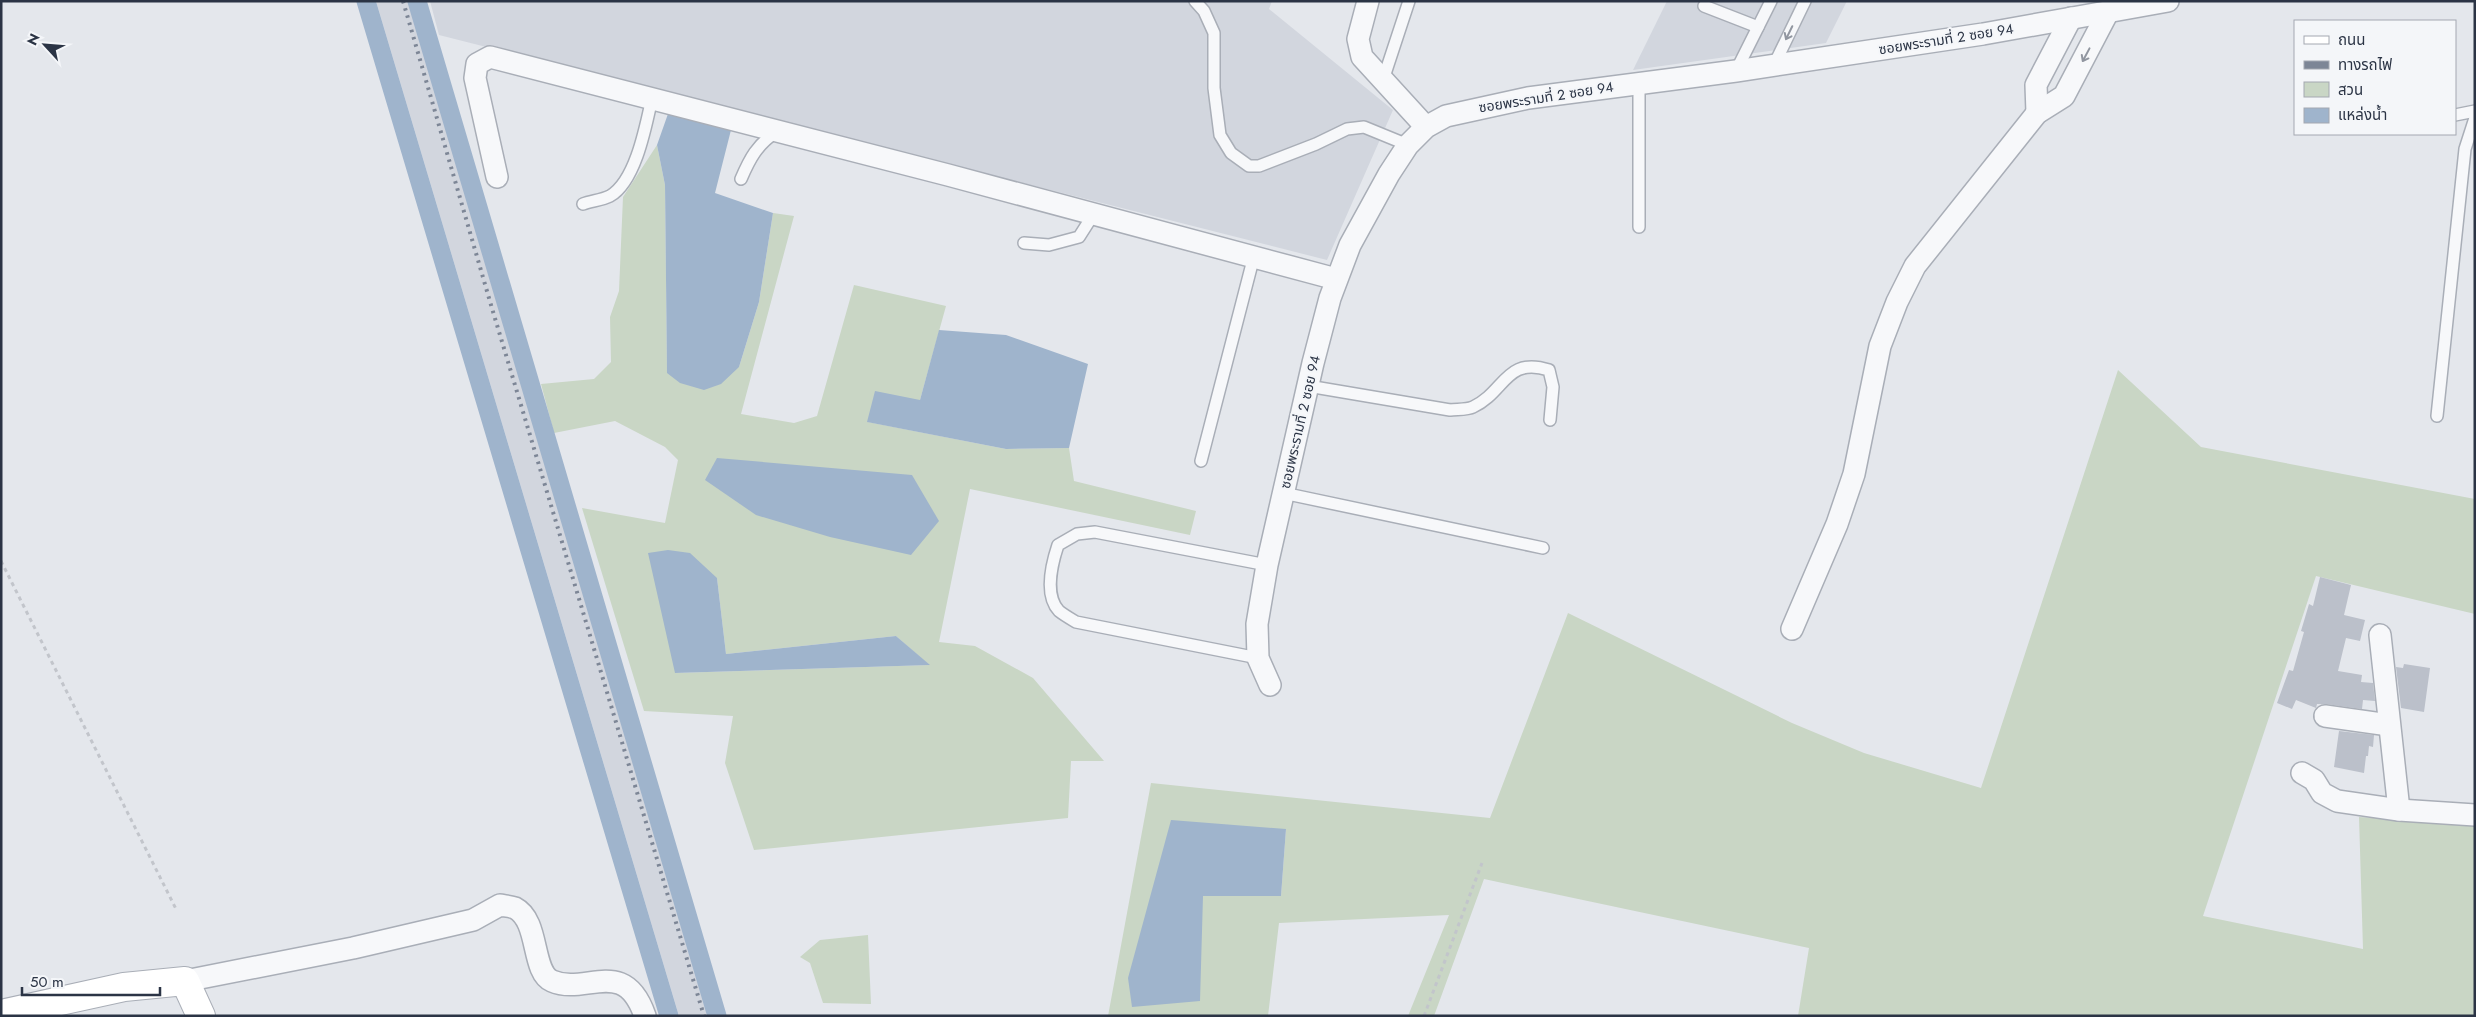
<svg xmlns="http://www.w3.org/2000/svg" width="2476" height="1017" viewBox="0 0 2476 1017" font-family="Jost,'Noto Sans Thai',sans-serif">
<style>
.built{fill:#d2d6de}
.green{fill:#c9d6c5;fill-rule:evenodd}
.water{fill:#9fb4cc}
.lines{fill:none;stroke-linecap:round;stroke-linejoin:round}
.canal{stroke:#9fb4cc;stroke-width:19}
.building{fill:#bbc0ca}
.lane-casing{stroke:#a9aeb7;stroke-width:14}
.street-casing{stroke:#a9aeb7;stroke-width:24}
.secondary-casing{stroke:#a9aeb7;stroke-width:30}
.path{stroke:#c2c5cb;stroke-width:3;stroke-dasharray:4 4;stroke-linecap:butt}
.lane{stroke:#f7f8fa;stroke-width:11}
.street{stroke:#f7f8fa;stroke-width:21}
.secondary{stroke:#fff;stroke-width:28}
.rail{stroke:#7d8696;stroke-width:4;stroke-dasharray:2.5 5;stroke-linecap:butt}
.oneway{stroke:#9196a0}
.labels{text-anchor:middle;stroke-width:4;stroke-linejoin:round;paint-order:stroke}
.street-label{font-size:14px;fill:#2b3445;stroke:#f4f6f9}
</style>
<rect width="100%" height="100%" fill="#e4e7ec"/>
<g class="built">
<path d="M376 1H409L714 1016H679Z"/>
<path d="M430 1H1272L1269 9 1393 110 1327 260 439 35Z"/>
<path d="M1667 1H1847L1826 43 1633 70Z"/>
</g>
<g class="green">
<path d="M657 145 665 185 667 372 739 367 759 302 773 213 794 216 741 414 794 423 817 416 854 285 946 306 920 400 868 422 1006 449 1069 448 1074 481 1196 511 1190 535 970 489 939 642 975 646 1033 678 1104 761H1071L1068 818 754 850 725 763 733 716 644 711 582 508 665 523 678 460 665 447 615 421 554 433 541 384 594 379 611 362 610 317 619 291 623 197ZM717 578 726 654 896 636 929 665 675 673Z"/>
<path d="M2118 370 2201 447 2475 499V614L2316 576 2203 916 2363 949 2359 817 2475 824V1016H1798L1809 948 1484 879 1434 1016H1408L1449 915 1279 923 1268 1016H1108L1151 783 1490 818 1568 613 1792 723 1864 753 1981 788ZM1286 829 1281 896H1202Z"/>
<path d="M868 935 871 1004 823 1003 810 963 800 957 820 940Z"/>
</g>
<g class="water">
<path d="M669 111 731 130 715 193 773 213 759 302 739 367 721 384 704 390 680 383 667 373 665 185 657 145Z"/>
<path d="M939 330 1006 335 1088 364 1069 448 1006 449 867 422 875 391 920 400Z"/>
<path d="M717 458 912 475 939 521 911 555 830 537 756 515 705 480Z"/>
<path d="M668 550 690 553 717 578 726 654 896 636 930 665 675 673 648 553Z"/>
<path d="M1171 820 1286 829 1281 896H1203L1200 1001 1132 1007 1128 978Z"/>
</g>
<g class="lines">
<g class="canal">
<path d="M366 1 669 1016"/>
<path d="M417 1 717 1016"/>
</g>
</g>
<g class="building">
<path d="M2320 577 2351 585 2344 615 2365 620 2360 641 2346 638 2338 671 2362 675 2361 682 2373 683 2375 701 2363 700 2362 709 2326 704H2317L2316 708 2296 700 2292 709 2277 703 2289 670 2293 671 2304 632 2301 631 2309 604 2313 606Z"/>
<path d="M2404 664 2430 668 2424 712 2401 708 2396 667 2403 668Z"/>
<path d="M2339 731 2374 735 2373 747 2369 746 2368 756H2366L2364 773 2334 767Z"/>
</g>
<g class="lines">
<g class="lane-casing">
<g id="lane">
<path d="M1195 1 1204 11 1214 33V88L1220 135 1231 153 1249 166H1259L1316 144 1347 129 1364 127 1408 145"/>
<path d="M1704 6 1758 27"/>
<path d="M1774 65 1805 1"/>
<path d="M1736 71 1771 1"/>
<path d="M1383 80 1409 1"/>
<path d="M2455 115 2475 111"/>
<path d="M741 179C750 158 757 145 776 132"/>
<path d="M583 204C591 201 602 200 610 196 636 181 646 125 652 98"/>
<path d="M1639 227V83"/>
<path d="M1024 243 1049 245 1079 237 1093 215"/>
<path d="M1308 386 1450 410C1456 409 1467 410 1473 407 1505 392 1506 356 1549 370L1553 387 1550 420"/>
<path d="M2437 416 2465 149 2475 118"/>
<path d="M1201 461 1254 256"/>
<path d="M1283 493 1543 548"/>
<path d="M1258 658 1076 622C1071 619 1064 615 1059 611 1044 595 1052 563 1058 545L1077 534 1095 532 1267 565"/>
</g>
</g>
<g class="street-casing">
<g id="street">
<path d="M1368 1 1358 39 1362 57 1426 127"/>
<path d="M2037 113 2036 85 2071 18"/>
<path d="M497 177 475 78 477 64 490 57 948 175 1336 279"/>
<path d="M1792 629 1837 524 1854 474 1880 346 1897 302 1915 266 2037 113 2064 96 2108 12"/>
<path d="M2380 635 2399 810"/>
<path d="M1270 685 1258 658 1257 624 1267 565 1313 363 1330 298 1350 245 1389 174 1408 145 1426 127 1446 116 1528 98 1736 71 1983 34 2168 1"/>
<path d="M2325 716 2389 725"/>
<path d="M2302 773 2314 780 2322 793 2337 801 2399 810 2475 815"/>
<path d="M185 981 353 948 473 920 500 905C504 906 510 906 515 908 540 921 531 972 552 981 586 996 624 955 645 1016"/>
</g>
</g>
<g class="secondary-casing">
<path id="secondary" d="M1 1014 124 987 185 981 201 1016"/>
</g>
<g class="path">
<path d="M1 561 176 909"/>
<path d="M1424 1016 1482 863"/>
</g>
<use href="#lane" class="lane"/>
<use href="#street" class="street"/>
<use href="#secondary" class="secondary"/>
<path class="rail" d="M403 1 491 305 704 1016"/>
</g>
<defs><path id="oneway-shaft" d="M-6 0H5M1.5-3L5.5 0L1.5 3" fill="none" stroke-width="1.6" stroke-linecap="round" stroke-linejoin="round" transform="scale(1.25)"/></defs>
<g class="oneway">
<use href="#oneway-shaft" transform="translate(1789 33) rotate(116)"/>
<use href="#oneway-shaft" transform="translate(2086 55) rotate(118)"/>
</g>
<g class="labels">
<g class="street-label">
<text transform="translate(1946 39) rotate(-9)" y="5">ซอยพระรามที่ 2 ซอย 94</text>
<text transform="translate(1546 97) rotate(-9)" y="5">ซอยพระรามที่ 2 ซอย 94</text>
<text transform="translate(1300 422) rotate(-77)" y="5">ซอยพระรามที่ 2 ซอย 94</text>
</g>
</g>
<rect width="2476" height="1017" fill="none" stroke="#2b3445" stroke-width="5"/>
<rect x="2294" y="20" width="162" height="115" fill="#f4f6f9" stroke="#a4a8b1"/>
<rect x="2304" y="36" width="25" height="8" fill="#ffffff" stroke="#a4a8b1"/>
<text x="2338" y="45" font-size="15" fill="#2b3445">ถนน</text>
<rect x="2304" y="61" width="25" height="8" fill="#7d8696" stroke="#a4a8b1"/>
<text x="2338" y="70" font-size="15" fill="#2b3445">ทางรถไฟ</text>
<rect x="2304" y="82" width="25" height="15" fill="#c9d6c5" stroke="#a4a8b1"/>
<text x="2338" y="95" font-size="15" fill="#2b3445">สวน</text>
<rect x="2304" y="108" width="25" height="15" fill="#9fb4cc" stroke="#a4a8b1"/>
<text x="2338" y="120" font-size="15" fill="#2b3445">แหล่งน้ำ</text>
<g transform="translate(45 45) rotate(296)" stroke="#f4f6f9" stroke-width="4" paint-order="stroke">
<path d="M0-4L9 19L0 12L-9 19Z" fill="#2b3445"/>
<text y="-8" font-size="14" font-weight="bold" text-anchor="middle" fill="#2b3445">N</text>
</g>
<path d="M22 987v8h138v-8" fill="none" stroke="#2b3445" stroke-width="2.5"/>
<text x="30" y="987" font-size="15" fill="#2b3445" stroke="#f4f6f9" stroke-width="4" paint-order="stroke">50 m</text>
</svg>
